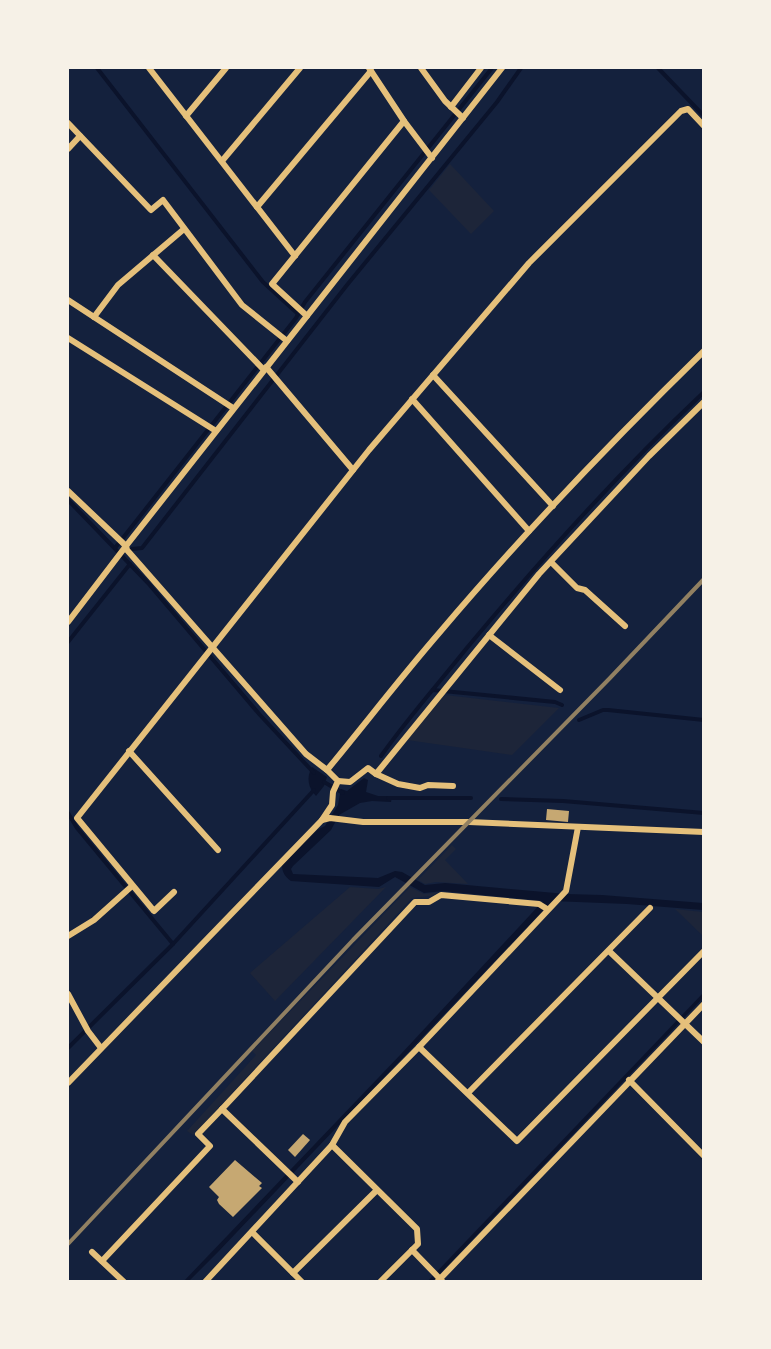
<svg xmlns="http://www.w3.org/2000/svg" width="771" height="1349" viewBox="0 0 771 1349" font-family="'IBM Plex Serif',serif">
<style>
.green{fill:#1d2539}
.water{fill:#0b132b}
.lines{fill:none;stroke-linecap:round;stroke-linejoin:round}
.stream{stroke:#0b132b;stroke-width:4}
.building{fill:#c6a872}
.minor{stroke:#e5c07b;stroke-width:6}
.rail{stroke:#918062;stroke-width:4}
</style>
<rect width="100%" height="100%" fill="#14213d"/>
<g class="green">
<path d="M450 164 494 211 471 234 429 190Z"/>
<path d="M445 695 559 708 512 755 407 740Z"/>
<path d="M452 845 456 849 445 860 468 884 436 882 425 884 418 880Z"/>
<path d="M350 887 378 889 386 887 275 1001 250 973Z"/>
<path d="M410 887 424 894 439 892 431 896 412 898 193 1135 187 1131 256 1055 252 1051Z"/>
<path d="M675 909 703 912V936Z"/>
</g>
<g class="water">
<path d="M312 767 327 777 324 786 316 796C308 788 306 777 312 767Z"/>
<path d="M364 778 368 780 366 792 378 796H392L391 802 372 801 360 803 339 815 331 830 293 866 291 869 293 874 378 878 395 871 402 872 425 885 445 883 566 894 602 895 703 903V910L627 904 552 901 218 1252 189 1281 183 1282 401 1054 543 901 443 891 424 893 395 877 379 887 291 881C285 877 282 872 282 865L317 830 325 826 333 813 338 805 341 789 347 791Z"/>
<path d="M703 993V998L433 1281 427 1282Z"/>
</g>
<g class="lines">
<g class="stream">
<path d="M97 68 263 282 298 314"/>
<path d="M658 68 704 116"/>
<path d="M68 500 148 583 260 715 314 773"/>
<path d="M115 548 296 318 305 302 492 68"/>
<path d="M132 549 142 548 347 285 497 102 521 68"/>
<path d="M68 642 130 564"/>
<path d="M433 690 555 702 562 705"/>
<path d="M579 720 603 710H608L704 720"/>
<path d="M381 756C407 719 438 684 466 649 540 560 619 472 704 392"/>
<path d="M324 782 343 793"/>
<path d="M388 798H471"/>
<path d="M501 799 563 801 704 813"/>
<path d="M68 813 77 828 173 944"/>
<path d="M68 1048 173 944 314 790"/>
</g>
</g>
<g class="building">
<path d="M547 809 569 811 568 822 546 820Z"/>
<path d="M303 1134 310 1140 295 1157 288 1150Z"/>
<path d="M235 1160 262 1183 259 1186 262 1188 233 1217 219 1204 217 1200 219 1197 209 1187Z"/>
</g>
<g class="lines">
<g class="minor">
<path d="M149 68 295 256"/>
<path d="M369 68 404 121 432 158"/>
<path d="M421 68 445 101 463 118"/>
<path d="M502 68 126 546 127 550 306 754 327 770 338 781 333 792 332 805 322 820 330 818 363 822H469L704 832"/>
<path d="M451 107 481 68"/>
<path d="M186 116 226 68"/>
<path d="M68 123 151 210 163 200 242 305 287 341"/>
<path d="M68 149 80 136"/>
<path d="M222 161 300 68"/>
<path d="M257 207 371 71"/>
<path d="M153 255 264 370"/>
<path d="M68 300 233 408"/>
<path d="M307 316 272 284 404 121"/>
<path d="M94 317 118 285 184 229"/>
<path d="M68 338 216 431"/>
<path d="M266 367 353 470"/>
<path d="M433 375 553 506"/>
<path d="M412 399 529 531"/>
<path d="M68 491 126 546 68 622"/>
<path d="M551 562 577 588 585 590 625 626"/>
<path d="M489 635 560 690"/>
<path d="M129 751 218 850"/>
<path d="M327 770C365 724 401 677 440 632 523 534 612 441 704 351"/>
<path d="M376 774 398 784 420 788 428 785 453 786"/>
<path d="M338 781 350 782 368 768 376 774 539 574 649 456 704 402"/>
<path d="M174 892 154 911 77 818 369 450 529 263 681 111 688 109 704 126"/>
<path d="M68 936 94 920 132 886"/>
<path d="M609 951 704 1042"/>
<path d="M68 994 88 1031 101 1048"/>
<path d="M419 1047 517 1141 704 951"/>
<path d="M629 1080 704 1156"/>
<path d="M68 1083 322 820"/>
<path d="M468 1093 650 908"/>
<path d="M332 1145 417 1229 418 1244 380 1282"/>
<path d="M298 1182 222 1109 415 902H429L441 895 539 904 547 909"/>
<path d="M252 1232 302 1282"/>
<path d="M412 1250 443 1282"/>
<path d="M92 1252 124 1282"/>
<path d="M102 1261 210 1146 198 1134 222 1109"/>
<path d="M293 1273 377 1190"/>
<path d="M205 1282 332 1145 345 1122 419 1047 566 891 578 827"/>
<path d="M437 1282 704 1004"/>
</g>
<path class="rail" d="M68 1244 353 940 610 678 704 579"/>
</g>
<rect width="771" height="1349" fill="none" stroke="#f6f1e7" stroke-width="138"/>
</svg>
